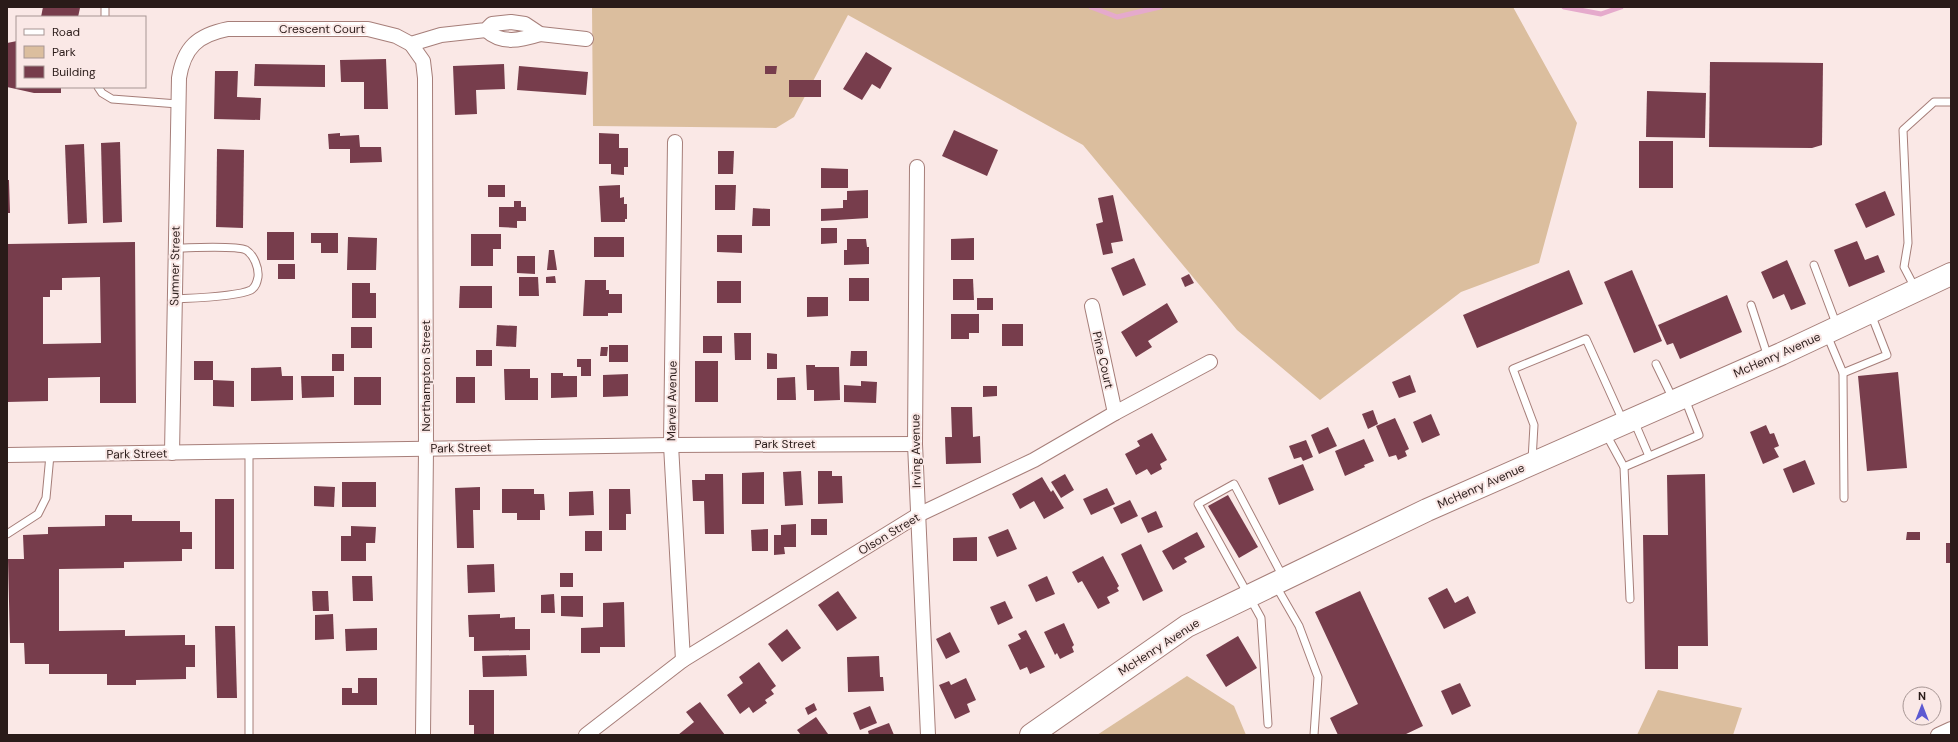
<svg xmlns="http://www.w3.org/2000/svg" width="1958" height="742" viewBox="0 0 1958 742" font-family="'DM Sans',sans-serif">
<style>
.green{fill:#dbbe9e}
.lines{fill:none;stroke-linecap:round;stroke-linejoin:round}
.stream{stroke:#e5aacc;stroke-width:5}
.building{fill:#773d4c;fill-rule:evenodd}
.service-casing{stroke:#a67e79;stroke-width:9}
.minor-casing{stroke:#a67e79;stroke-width:16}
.primary-casing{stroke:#a67e79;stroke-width:24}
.service{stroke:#fff;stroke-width:7}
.minor{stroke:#fff;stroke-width:14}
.primary{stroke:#fff;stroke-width:22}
.labels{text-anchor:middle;stroke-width:4;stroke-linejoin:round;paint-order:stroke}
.street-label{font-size:12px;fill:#2a1b19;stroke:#fae8e6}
</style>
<rect width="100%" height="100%" fill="#fae8e6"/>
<g class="green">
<path d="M592 7H1513L1577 123 1539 263 1461 292 1320 400 1237 330 1083 145 848 15 794 117 776 128 593 126Z"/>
<path d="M1187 676 1234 706 1246 735H1097Z"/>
<path d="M1658 690 1742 708 1733 735H1637Z"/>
</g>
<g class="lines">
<g class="stream">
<path d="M1091 7 1117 17 1160 7"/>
<path d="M1564 7 1601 14 1621 7"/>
</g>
</g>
<g class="building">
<path d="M43 7H74L80 8 78 17H41Z"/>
<path d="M17 41V87H61V93H34L7 87V43Z"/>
<path d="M866 52 892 68 880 89 872 84 862 100 843 89Z"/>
<path d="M386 59 388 109H364V82H341L340 60Z"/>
<path d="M1710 62 1823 63 1822 145 1812 148 1709 147Z"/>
<path d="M255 64 325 65V87L254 86Z"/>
<path d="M504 64 505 89 476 90 477 114 455 115 453 66Z"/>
<path d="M519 66 588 72 586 95 517 90Z"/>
<path d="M765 66H777L776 74H765Z"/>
<path d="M215 71H238L237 97 261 98 260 120 214 119Z"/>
<rect x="789" y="80" width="32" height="17"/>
<path d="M1647 91 1706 93 1705 138 1646 137Z"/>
<path d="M954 130 998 150 987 176 942 156Z"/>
<path d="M340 133V136L359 135 360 147H381L382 162 350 163V149H329L328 134Z"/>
<path d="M599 133 619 134V148H628V167H624V175L611 174V164H599Z"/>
<rect x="1639" y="141" width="34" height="47"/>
<path d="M120 142 122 222 103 223 101 143Z"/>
<path d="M84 144 87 223 68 224 65 145Z"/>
<path d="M217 149 244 150 243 228 216 227Z"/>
<path d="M718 151H734L733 174H718Z"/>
<path d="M821 168 848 169V188H821Z"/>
<path d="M7 180H9L10 213H7Z"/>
<rect x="488" y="185" width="17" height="12"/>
<path d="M620 185V198L624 197V204H627V219H625V222H601L599 186Z"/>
<path d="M715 185H736L735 210H715Z"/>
<path d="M868 190V218L821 221V209L843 208V200H847V191Z"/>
<path d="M1885 191 1895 215 1866 228 1855 204Z"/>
<path d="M1113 195 1123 241 1111 243 1113 253 1103 255 1096 224 1103 222 1098 198Z"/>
<path d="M514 201H521V207H526V221H517V228L499 227V207H514Z"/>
<path d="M753 208 770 209V226H752Z"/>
<path d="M821 228H837V243L821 244Z"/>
<rect x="267" y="232" width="27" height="28"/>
<path d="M311 233H338V253H321V243H311Z"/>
<path d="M471 234H501V249H493V266H471Z"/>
<path d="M717 235H742V253L717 252Z"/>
<path d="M348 237 377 238 376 270H347Z"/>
<rect x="594" y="237" width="30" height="20"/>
<path d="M974 238V260H951V239Z"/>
<path d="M847 239H866L867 247H869V264L844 265V250H847Z"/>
<path d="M1857 241 1865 260 1878 255 1885 272 1849 287 1834 250Z"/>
<path d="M135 242 136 403H100V377L48 378V401L7 402V244ZM100 277 101 343 43 344V297H50V290H62V278Z"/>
<path d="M549 250H554L557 270H547Z"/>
<path d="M517 256H535V274L517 273Z"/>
<path d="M1134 258 1146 285 1123 296 1111 268Z"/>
<path d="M1787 260 1806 304 1791 310 1784 294 1773 299 1761 272Z"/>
<rect x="278" y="264" width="17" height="15"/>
<path d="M1569 270 1583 304 1477 348 1463 315Z"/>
<path d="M1632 270 1662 341 1634 353 1604 282Z"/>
<path d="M1189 274 1194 283 1185 287 1181 278Z"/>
<path d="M555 276 556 283H546V277Z"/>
<path d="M519 277H538L539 296H519Z"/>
<rect x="849" y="278" width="20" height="23"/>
<path d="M953 279H973L974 300H953Z"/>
<path d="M585 280H606V290H609V294H622V313H608V316H583Z"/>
<rect x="717" y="281" width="24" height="22"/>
<path d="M352 283H370V293H376V318H352Z"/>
<path d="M460 286H492V308H459Z"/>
<path d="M1727 295 1742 332 1680 359 1673 343 1667 345 1658 325Z"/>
<path d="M807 297H828V316L807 317Z"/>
<rect x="977" y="298" width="16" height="12"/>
<path d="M1167 303 1178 322 1148 341 1152 347 1136 357 1121 332Z"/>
<path d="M951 314H979V333H969V339H951Z"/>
<rect x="1002" y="324" width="21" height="22"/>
<path d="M497 325 517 326 516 347 496 346Z"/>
<rect x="351" y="327" width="21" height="21"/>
<path d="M734 333H751V360H735Z"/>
<rect x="703" y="336" width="19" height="17"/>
<rect x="609" y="345" width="19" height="17"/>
<path d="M601 347H608L607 356H600Z"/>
<rect x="476" y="350" width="16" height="16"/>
<path d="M851 351H867V366H850Z"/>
<path d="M767 353 777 354V369H767Z"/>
<rect x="332" y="354" width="12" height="17"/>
<path d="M577 359H591V376H581V367H577Z"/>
<path d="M194 361H213V380L234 381V407L213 406V380H194Z"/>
<rect x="695" y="361" width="23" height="41"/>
<path d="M806 365H815V367H839L840 400 814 401V390H807Z"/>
<path d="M281 367 282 376H293V400L251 401V368Z"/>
<path d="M504 369H530V378H538V400H505Z"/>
<path d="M1898 372 1907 468 1867 471 1858 376Z"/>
<path d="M551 373H563V376H577V397L551 398Z"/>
<path d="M628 374V396L603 397V375Z"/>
<path d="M1410 375 1416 392 1399 398 1392 382Z"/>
<path d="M301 376H334V397L302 398Z"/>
<rect x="354" y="377" width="27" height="28"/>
<rect x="456" y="377" width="19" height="26"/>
<path d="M795 377 796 400H777V378Z"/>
<path d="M861 381 877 382 876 403 844 402V385L861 386Z"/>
<path d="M983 386H997V396L983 397Z"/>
<path d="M951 407H972L973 437 980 436 981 463 946 464 945 437H952Z"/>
<path d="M1373 410 1378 424 1368 429 1362 414Z"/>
<path d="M1431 414 1440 435 1422 443 1413 422Z"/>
<path d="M1395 418 1409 449 1405 451 1407 456 1398 460 1396 455 1389 457 1376 426Z"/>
<path d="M1766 425 1770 434 1774 433 1779 446 1774 448 1779 457 1763 464 1750 432Z"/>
<path d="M1328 427 1337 446 1319 454 1311 435Z"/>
<path d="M1152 433 1167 460 1160 464 1162 469 1151 475 1147 469 1136 475 1125 454 1140 446 1137 441Z"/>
<path d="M1364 439 1374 461 1364 465 1365 467 1345 476 1335 451Z"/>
<path d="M1306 440 1313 457 1303 461 1301 457 1294 459 1289 446Z"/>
<path d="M1805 460 1815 484 1793 493 1783 469Z"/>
<path d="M1303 464 1314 490 1279 505 1268 478Z"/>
<path d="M801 471 803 505 785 506 783 472Z"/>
<path d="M818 471H832V476H842L843 503 818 504Z"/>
<path d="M764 472V504H742V473Z"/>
<path d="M705 474H723L724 534H705L704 501H693L692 480H705Z"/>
<path d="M1065 474 1074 490 1061 498 1051 482Z"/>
<path d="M1705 474 1708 646H1678V669H1645L1643 535H1668L1667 475Z"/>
<path d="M1042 477 1051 492 1053 490 1064 508 1044 519 1034 501 1020 509 1012 494Z"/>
<rect x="342" y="482" width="34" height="25"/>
<path d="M314 486 335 487 334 507 314 506Z"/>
<path d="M480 487V510H473L474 548H457L455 488Z"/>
<path d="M1107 488 1115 504 1091 515 1083 499Z"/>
<path d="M502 489H534V494H544L545 510H540V520H517V513H502Z"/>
<path d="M609 489H630L631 514H626V530H609Z"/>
<path d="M593 491 594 515 569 516V492Z"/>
<path d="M1228 495 1258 547 1239 558 1208 506Z"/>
<rect x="215" y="499" width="19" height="70"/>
<path d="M1130 500 1138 516 1121 524 1113 508Z"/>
<path d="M1156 511 1163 527 1148 533 1141 518Z"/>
<path d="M105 515H132V521H180V532H192V549H182V561L124 562V568L59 569V631L125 630V636L185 635V645H195V667H186V679L136 680V685H107V674H49V664H25L24 643H10L8 559H24L23 535 48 534V527L105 526Z"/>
<rect x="811" y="519" width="16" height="16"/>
<path d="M796 524V547H784L785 554 774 555V535H781V525Z"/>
<path d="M351 526 376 527 375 543H366V561H341V536H351Z"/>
<path d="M768 529V551H752L751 530Z"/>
<path d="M1008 529 1017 549 997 557 988 537Z"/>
<rect x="585" y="531" width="17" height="20"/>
<path d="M1197 532 1205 547 1184 558 1187 562 1173 570 1162 551Z"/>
<path d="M1907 532H1920V540H1906Z"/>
<path d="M977 537V561H953V538Z"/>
<rect x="1946" y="543" width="5" height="20"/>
<path d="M1141 544 1163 591 1143 601 1121 554Z"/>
<path d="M1103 556 1119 586 1117 588 1119 591 1107 597 1110 603 1098 609 1082 581 1078 583 1072 572Z"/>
<path d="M494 564 495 592 468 593 467 565Z"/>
<rect x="560" y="573" width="13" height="14"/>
<path d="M352 576H372L373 601H353Z"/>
<path d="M1047 576 1055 594 1036 602 1028 585Z"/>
<path d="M1447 588 1455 603 1468 596 1476 613 1444 629 1428 598Z"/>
<path d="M312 591H328L329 611H313Z"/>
<path d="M838 591 857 618 837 631 818 605Z"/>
<path d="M1360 591 1423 726 1404 735H1338L1330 718 1358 704 1315 612Z"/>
<path d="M554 594 555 613H541V595Z"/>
<path d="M561 596H583V617L561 616Z"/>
<path d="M1005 601 1013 618 998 625 990 607Z"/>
<path d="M624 602 625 647H600V653H581V628L603 627V603Z"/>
<path d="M333 614 334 639 315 640V615Z"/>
<path d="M500 614V618L515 617V629H530V650L474 651V637H469L468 615Z"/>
<path d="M1064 623 1074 645 1072 647 1074 652 1060 659 1057 653 1055 655 1044 632Z"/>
<path d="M215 626H235L237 698H217Z"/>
<path d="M377 628V650L346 651 345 629Z"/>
<path d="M787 629 801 648 782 662 768 644Z"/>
<path d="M1026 630 1045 667 1030 674 1027 667 1020 670 1008 645 1021 639 1018 634Z"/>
<path d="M950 632 960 652 946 659 936 639Z"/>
<path d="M1238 636 1257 668 1226 687 1206 655Z"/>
<path d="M526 655 527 676 483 677 482 656Z"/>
<path d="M879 656 880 677H883L884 691 848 692 847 657Z"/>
<path d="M759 662 776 686 771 690 774 694 765 700 767 703 753 713 749 707 740 714 727 695 743 683 739 677Z"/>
<path d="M358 678H377V705H342V688H352V693H358Z"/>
<path d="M966 678 976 700 967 704 970 712 955 719 939 685 949 681 951 685Z"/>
<path d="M1460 683 1471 706 1452 715 1441 691Z"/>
<path d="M469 690H494V735H474V725H469Z"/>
<path d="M700 702 725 735H678L694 722 686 712Z"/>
<path d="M814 703 817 710 808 715 805 708Z"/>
<path d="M870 706 877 723 860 730 853 713Z"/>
<path d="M816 717 828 734 801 735 797 730Z"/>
<path d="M889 723 894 735H869L868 731Z"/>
</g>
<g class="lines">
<g class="service-casing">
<g id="service">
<path d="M105 17V7"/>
<path d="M98 87 102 93 112 99 178 104"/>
<path d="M1814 265 1837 326"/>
<path d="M1915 288 1904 267 1908 243 1903 130 1934 102H1951"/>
<path d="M175 299C193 298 236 297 251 290 256 287 257 282 258 277 259 268 254 255 246 250 236 245 189 248 175 248"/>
<path d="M1751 305 1768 357"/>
<path d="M1827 335 1843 373 1844 498"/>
<path d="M1656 364 1673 399"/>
<path d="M1843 373 1887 355 1871 314"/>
<path d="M1634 421 1649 456"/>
<path d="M1606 434 1624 467 1630 599"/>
<path d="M249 452V735"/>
<path d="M1532 460 1534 425 1513 369 1586 339 1623 421"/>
<path d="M1624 467 1699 435 1685 399"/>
<path d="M7 534 38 514 46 498 50 455"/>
<path d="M1276 586 1299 626 1318 677 1314 735"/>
<path d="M1268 724 1261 618 1198 504 1234 484 1283 577"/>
</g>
</g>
<g class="minor-casing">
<g id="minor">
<path d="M486 30C502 45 521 40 540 34"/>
<path d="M411 44 423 61 425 78 426 449 423 735"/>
<path d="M675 142 671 445 683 660"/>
<path d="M917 167 915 444 928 735"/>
<path d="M1092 306 1115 413"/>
<path d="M172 453 179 78C184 47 198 35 228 29H368L396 36 411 44 441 35 486 30 492 24 511 22 525 24 540 34 586 39"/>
<path d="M7 455 671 445 915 444"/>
<path d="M586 735 683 660 918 515 1034 460 1115 413 1210 362"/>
<path d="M1938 735 1951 729"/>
</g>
</g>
<g class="primary-casing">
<path id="primary" d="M1031 735 1187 626 1427 510 1781 354 1951 274"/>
</g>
<use href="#service" class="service"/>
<use href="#minor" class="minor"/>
<use href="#primary" class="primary"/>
</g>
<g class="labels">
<g class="street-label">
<text x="322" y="33">Crescent Court</text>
<text transform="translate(175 266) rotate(-89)" y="4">Sumner Street</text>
<text transform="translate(1777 355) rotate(-24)" y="4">McHenry Avenue</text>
<text transform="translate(1103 360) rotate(77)" y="4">Pine Court</text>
<text transform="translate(426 376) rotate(-90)" y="4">Northampton Street</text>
<text transform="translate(672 401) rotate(-89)" y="4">Marvel Avenue</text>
<text x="785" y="448">Park Street</text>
<text transform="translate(461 448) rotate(-1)" y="4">Park Street</text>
<text transform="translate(916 451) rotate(-91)" y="4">Irving Avenue</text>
<text transform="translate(137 454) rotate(-1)" y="4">Park Street</text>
<text transform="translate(1481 486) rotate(-24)" y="4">McHenry Avenue</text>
<text transform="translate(889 534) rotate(-31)" y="4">Olson Street</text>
<text transform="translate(1159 647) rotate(-33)" y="4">McHenry Avenue</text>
</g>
</g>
<rect width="1958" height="742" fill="none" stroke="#2a1b19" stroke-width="16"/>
<rect x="16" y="16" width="130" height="72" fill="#fae8e6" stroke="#a79694"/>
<rect x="24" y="29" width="20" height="6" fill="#ffffff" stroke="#a79694"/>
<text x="52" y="36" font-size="12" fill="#2a1b19">Road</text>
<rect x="24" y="46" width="20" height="12" fill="#dbbe9e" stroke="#a79694"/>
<text x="52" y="56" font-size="12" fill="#2a1b19">Park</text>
<rect x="24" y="66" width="20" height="12" fill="#773d4c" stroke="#a79694"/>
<text x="52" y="76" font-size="12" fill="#2a1b19">Building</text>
<g transform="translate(1922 706)"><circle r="19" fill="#fae8e6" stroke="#a79694"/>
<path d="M0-3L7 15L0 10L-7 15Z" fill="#5c59d1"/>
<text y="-6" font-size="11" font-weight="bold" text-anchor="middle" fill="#2a1b19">N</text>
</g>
</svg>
